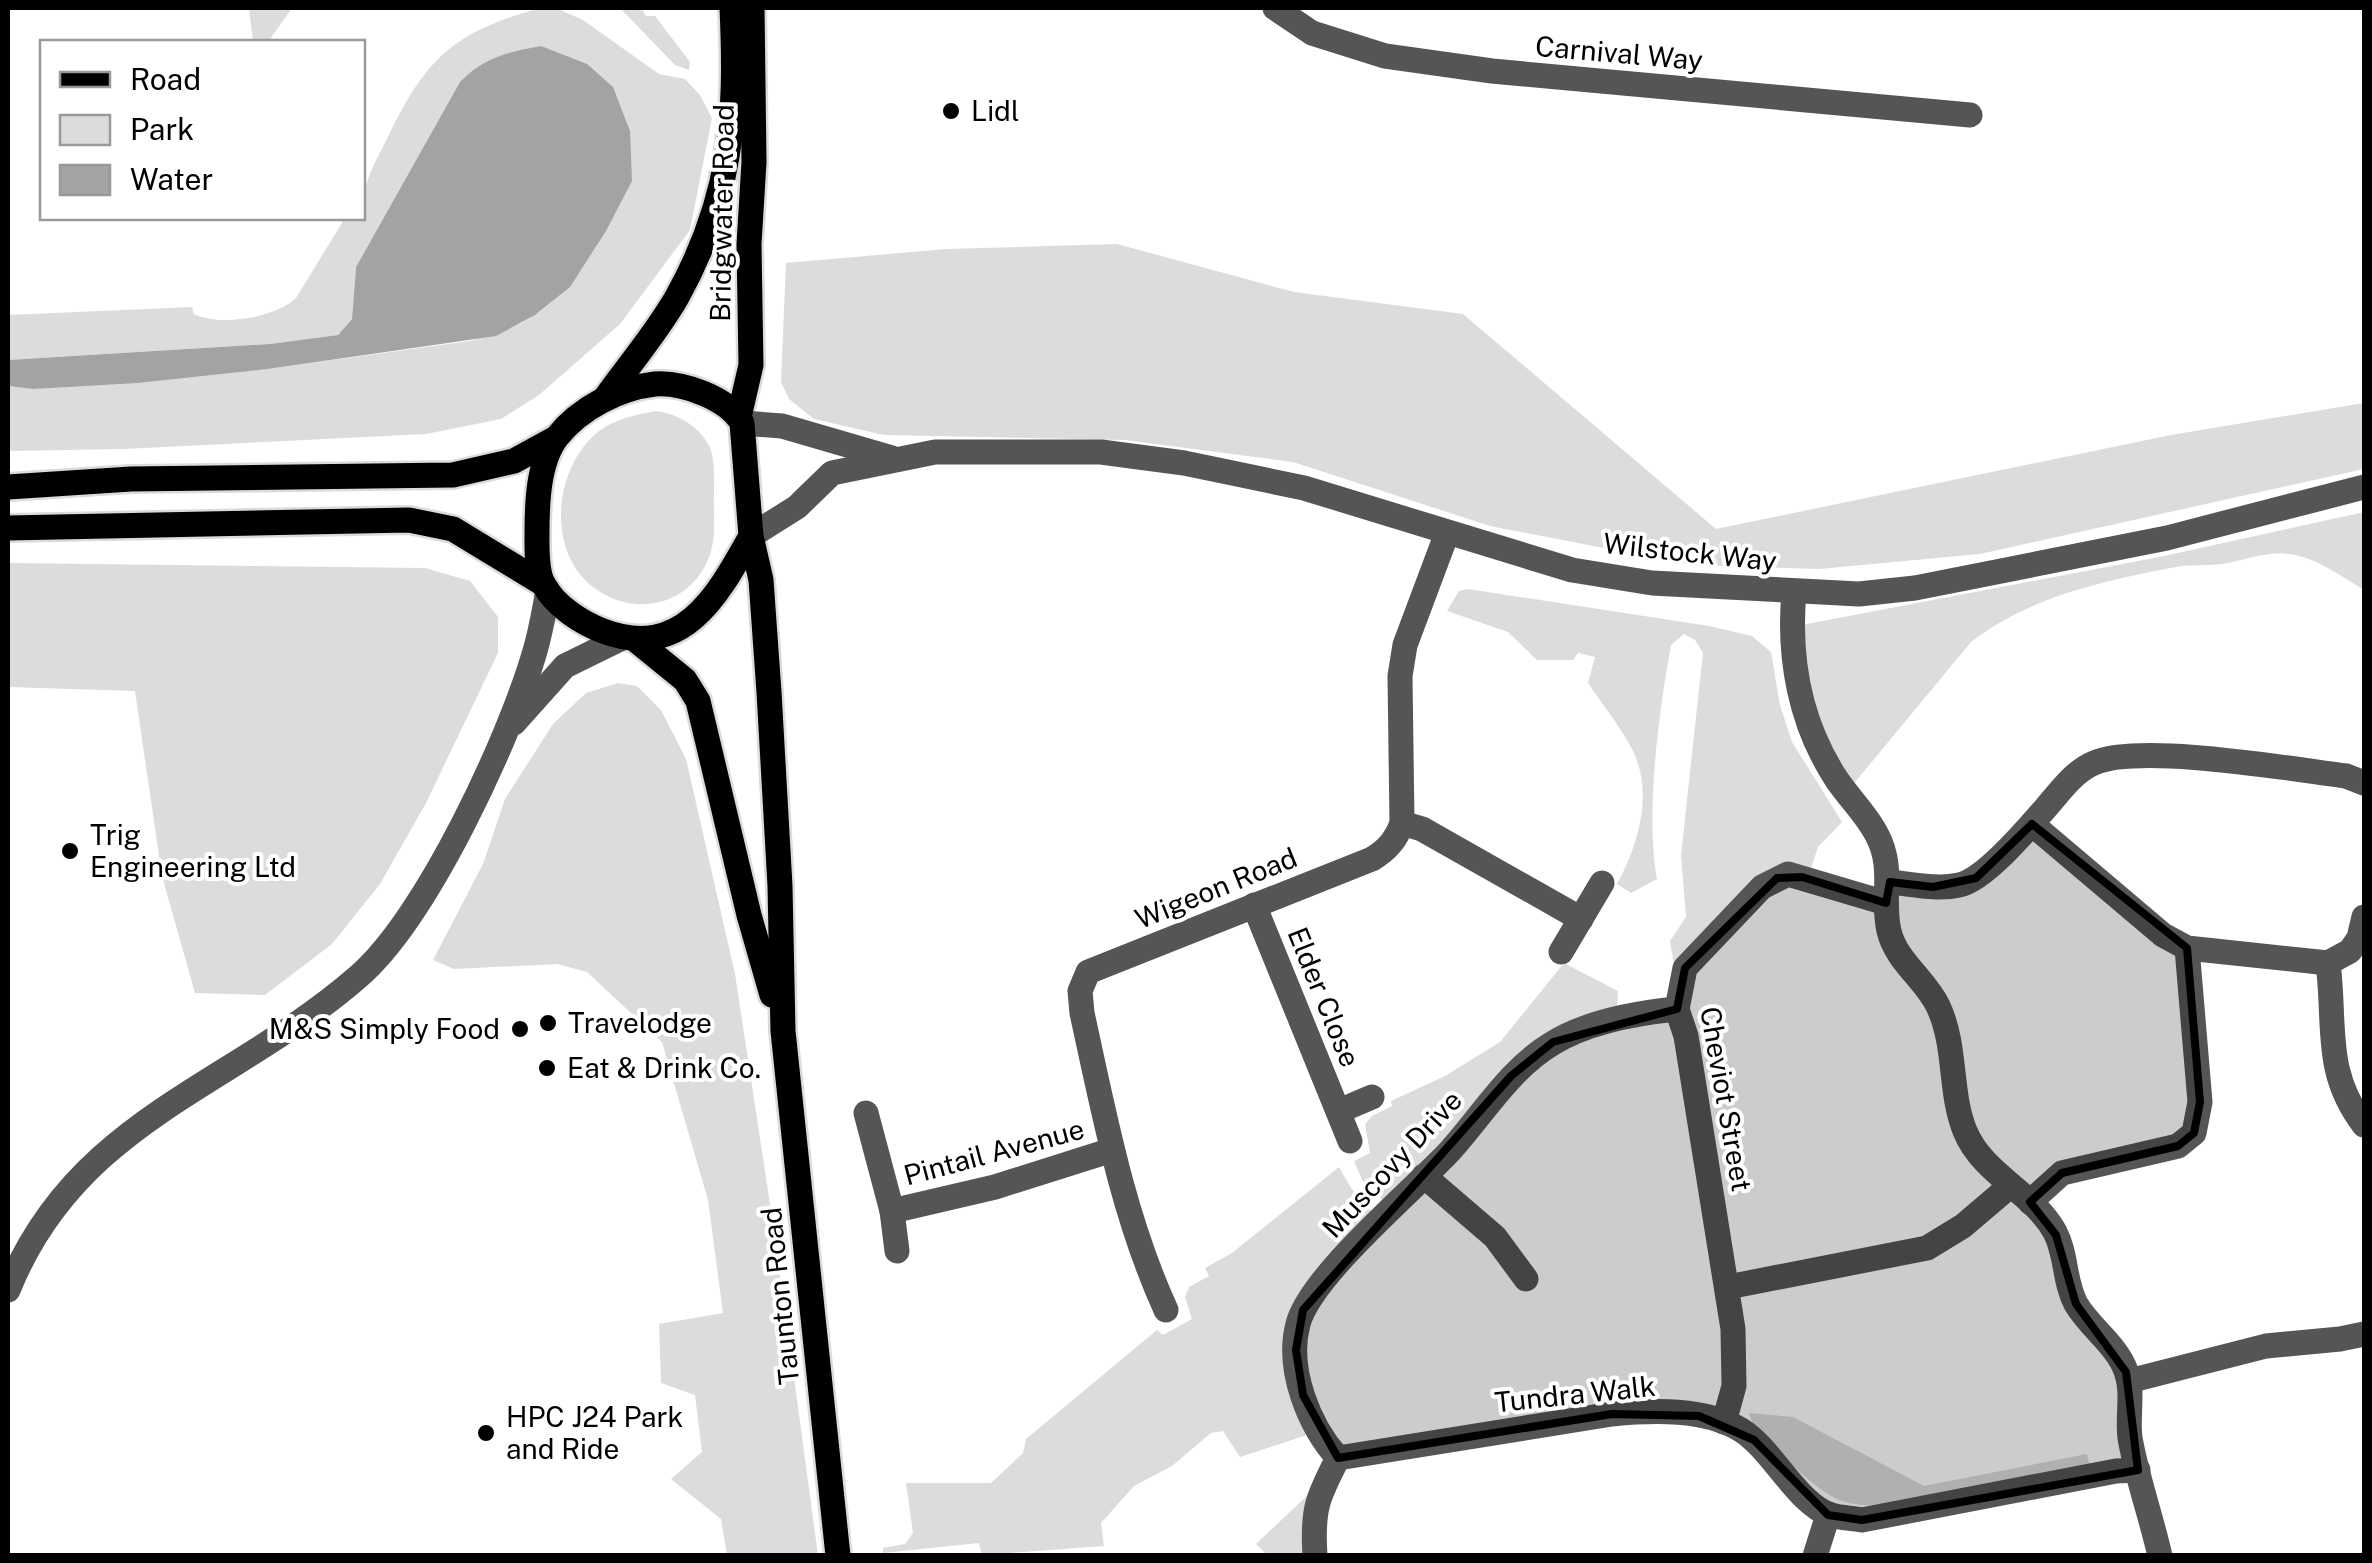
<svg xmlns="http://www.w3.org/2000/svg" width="2372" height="1563" viewBox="0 0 2372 1563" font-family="'Public Sans',sans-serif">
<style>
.green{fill:#dcdcdc}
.water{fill:#a3a3a3}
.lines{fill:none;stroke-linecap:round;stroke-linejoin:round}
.major-casing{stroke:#dbdbdb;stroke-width:30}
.minor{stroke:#555;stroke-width:25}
.major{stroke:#000;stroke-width:25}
.marked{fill:#000;fill-opacity:0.2;stroke:#000;stroke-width:8;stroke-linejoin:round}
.poi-dot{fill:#000;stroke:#fff;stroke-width:4}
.labels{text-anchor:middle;stroke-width:8;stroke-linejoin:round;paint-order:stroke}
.street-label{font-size:28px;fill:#000;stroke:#fff}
.poi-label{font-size:28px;fill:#000;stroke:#fff;text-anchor:start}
</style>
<rect width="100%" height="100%" fill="#fff"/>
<g class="green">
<path d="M249 8H290V11L268 42H253Z"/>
<path d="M540 8H556L583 20 659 74 685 79 700 95 712 118 690 230 620 324 539 395 501 419 426 434 123 449 8 451V386L33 389 268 369 469 341C561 324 592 256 632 180L460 82 356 267 352 319 338 335 270 344 8 360V315L192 307 194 314C221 327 274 318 296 298L345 218H362C363 182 372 168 388 137 426 58 454 32 540 8Z"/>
<path d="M620 8H641L646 16H655L690 62 689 70 675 65Z"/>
<path d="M1117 244 1294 292 1463 314 1716 529 2171 435 2364 403V469L1980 554 1819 569 1691 565 1490 526 1293 462 1125 440 884 435 814 419 789 399 781 382 786 263 946 249Z"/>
<path d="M656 411C678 414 701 427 710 448 715 460 714 481 714 494 713 511 716 531 712 547 699 603 637 621 593 587 543 548 555 459 605 427 620 418 639 414 656 411Z"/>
<path d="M2364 512V590C2343 577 2315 557 2289 554 2265 551 2245 560 2222 564 2207 566 2191 564 2176 567 2104 581 2030 596 1971 642L1846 793 1836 778 1791 627 2164 556Z"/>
<path d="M8 563 425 568 470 581 498 617V653L426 803 380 884 332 944 265 995 195 993 162 876 135 691 8 687Z"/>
<path d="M1468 589 1709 626 1752 636 1771 652 1780 705 1792 742 1842 822 1818 847 1811 868 1798 865 1675 971 1670 941 1686 917 1681 855 1703 653 1695 640 1684 634 1671 645C1659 711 1645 814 1657 879L1631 893 1617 884C1639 844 1654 791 1632 749 1620 726 1602 704 1588 683L1595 657 1578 653 1573 660H1537L1508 632 1447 611 1459 591Z"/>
<path d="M618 683 637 686 661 710 686 759 735 974 775 1237 818 1555H727L721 1519 671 1479 702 1452 695 1395 661 1383 659 1324 723 1313 708 1200 662 1042 587 972 557 964 454 969 433 960 483 864 505 799 553 724 586 693Z"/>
<path d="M1564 963 1618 991 1617 1009 1593 1017 1388 1205 1363 1182 1354 1161 1370 1153 1365 1124 1372 1116 1392 1106 1391 1101 1445 1076 1500 1042Z"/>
<path d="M1339 1167 1351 1188 1375 1215 1300 1306 1310 1434 1240 1457 1223 1431 1211 1433 1172 1466 1134 1486 1101 1523 1104 1546 982 1555 979 1543 883 1553V1548L905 1544 913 1533 906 1483H991L1023 1453 1026 1439 1157 1330 1163 1335 1192 1319 1185 1297 1189 1287 1209 1276 1205 1268 1232 1253Z"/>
<path d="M1749 1413 1793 1417 1924 1486 2087 1454 2090 1467C2032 1479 1887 1524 1835 1498 1807 1484 1777 1448 1754 1427Z"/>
<path d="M1311 1492 1304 1555H1267L1256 1544Z"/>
</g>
<path class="water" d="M541 46 587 64 613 87 630 131 632 181 606 231 570 287 535 315 496 336 268 369 137 383 33 389 8 386V360L270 344 338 335 352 319 356 267 460 82C484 57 508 52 541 46Z"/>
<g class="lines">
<g class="major-casing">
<g id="major">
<path d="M606 397C629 365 657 332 677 297 732 198 737 118 732 8"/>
<path d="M739 417 751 365 749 244 754 162 752 8"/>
<path d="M8 487 131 479 453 475 514 461 556 438"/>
<path d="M8 528 409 520 453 529 542 583"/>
<path d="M751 536C718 595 683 661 603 631 582 623 555 606 544 585 536 573 537 548 537 533 537 504 538 462 557 437 580 408 619 388 655 384 682 382 728 398 742 423L751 536 761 580 769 692 780 886 783 1031 838 1556"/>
<path d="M637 641 685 680 698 701 749 915 772 995"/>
</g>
</g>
<g class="minor">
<path d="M1275 8 1312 33 1385 56 1492 71 1970 115"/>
<path d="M742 423 782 426 892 458"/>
<path d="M751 536 797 507 832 473 935 452H1101L1184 463 1304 488 1572 570 1652 583 1859 594 1915 588 2167 538 2364 487"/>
<path d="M1794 592C1788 658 1800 724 1837 780 1850 799 1867 815 1877 835 1895 869 1881 897 1889 931 1896 961 1925 979 1938 1006 1957 1046 1949 1092 1965 1131 1983 1175 2033 1192 2055 1232 2067 1255 2064 1282 2076 1304 2090 1328 2116 1344 2126 1371 2134 1392 2127 1416 2130 1438 2137 1478 2151 1516 2160 1556"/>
<path d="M514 723 565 666 622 638"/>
<path d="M1402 823 1422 829 1581 919"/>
<path d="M2032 824 2163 935 2187 948 2328 963 2350 951 2359 938 2364 917"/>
<path d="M1890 882C1912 884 1937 890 1959 885 1985 880 2031 825 2049 804 2062 789 2075 771 2094 763 2140 743 2291 769 2346 776L2364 783"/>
<path d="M1254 905 1350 1141"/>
<path d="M1561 952 1602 883"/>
<path d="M2328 963C2336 1024 2323 1072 2364 1125"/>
<path d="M1339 1111 1372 1097"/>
<path d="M866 1113 892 1211 897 1251"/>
<path d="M1424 1176 1495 1237 1526 1279"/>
<path d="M2030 1202 2062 1173 2178 1146 2194 1133 2200 1102 2187 948"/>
<path d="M892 1211 995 1187 1112 1150"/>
<path d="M1728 1287 1927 1248 1963 1226 2010 1186"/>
<path d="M8 1290C77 1119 232 1087 359 976 427 917 510 738 535 651 541 631 544 611 548 591"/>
<path d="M1166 1310C1123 1216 1104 1113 1082 1013L1080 991 1088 972 1372 859C1387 850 1396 840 1402 823L1400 676 1405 645 1447 533"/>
<path d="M2129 1381 2266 1346 2340 1339 2364 1334"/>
<path d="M1724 1422 1734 1386 1733 1329 1686 1036 1677 1009 1685 968 1762 887 1788 874 1886 903"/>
<path d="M1338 1458 1612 1414C1652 1410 1705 1408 1741 1430 1773 1450 1797 1504 1831 1515 1840 1518 1852 1518 1862 1520L2116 1471 2138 1470"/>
<path d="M1338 1458C1309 1426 1286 1369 1298 1324 1310 1277 1411 1192 1448 1153 1482 1116 1509 1069 1553 1043 1589 1021 1636 1013 1677 1009"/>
<path d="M1315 1556C1312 1510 1317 1498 1338 1458"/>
<path d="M1815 1556 1828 1515"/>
</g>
<use href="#major" class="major"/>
</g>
<path class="marked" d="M2032 824 2187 948 2200 1102 2194 1133 2178 1146 2062 1173 2030 1202 2056 1235 2076 1304 2126 1372 2138 1470 1862 1520 1828 1515 1754 1440 1699 1416 1612 1414 1338 1458 1303 1395 1296 1350 1303 1310 1511 1076 1553 1042 1677 1009 1685 968 1777 878 1802 877 1886 903 1890 882 1933 887 1976 878Z"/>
<g class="poi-dot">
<circle cx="951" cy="111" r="10"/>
<circle cx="70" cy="851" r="10"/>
<circle cx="548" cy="1023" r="10"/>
<circle cx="520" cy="1029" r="10"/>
<circle cx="547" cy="1068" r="10"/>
<circle cx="486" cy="1433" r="10"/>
</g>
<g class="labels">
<g class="street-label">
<text transform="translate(1619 53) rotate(5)" y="10">Carnival Way</text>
<text transform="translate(722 213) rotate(-89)" y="10">Bridgwater Road</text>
<text transform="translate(1690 552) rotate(6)" y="10">Wilstock Way</text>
<text transform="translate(1216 888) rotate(-22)" y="10">Wigeon Road</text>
<text transform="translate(1324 997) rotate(68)" y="10">Elder Close</text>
<text transform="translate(1726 1099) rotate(80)" y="10">Cheviot Street</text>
<text transform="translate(994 1152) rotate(-15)" y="10">Pintail Avenue</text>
<text transform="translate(1392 1164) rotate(-47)" y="10">Muscovy Drive</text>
<text transform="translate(780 1296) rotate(-96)" y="10">Taunton Road</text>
<text transform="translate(1575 1394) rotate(-6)" y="10">Tundra Walk</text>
</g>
<g class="poi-label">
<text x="971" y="121">Lidl</text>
<text x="90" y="845">Trig<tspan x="90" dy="32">Engineering Ltd</tspan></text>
<text x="568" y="1033">Travelodge</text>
<text x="500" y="1039" text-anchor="end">M&amp;S Simply Food</text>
<text x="567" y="1078">Eat &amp; Drink Co.</text>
<text x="506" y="1427">HPC J24 Park<tspan x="506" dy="32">and Ride</tspan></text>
</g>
</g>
<rect width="2372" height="1563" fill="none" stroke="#000000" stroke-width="20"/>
<rect x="40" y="40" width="325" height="180" fill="#ffffff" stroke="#999999" stroke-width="2.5"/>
<rect x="60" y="72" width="50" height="15" fill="#000000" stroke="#999999" stroke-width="2.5"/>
<text x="130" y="90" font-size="30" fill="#000000">Road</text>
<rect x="60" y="115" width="50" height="30" fill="#dcdcdc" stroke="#999999" stroke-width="2.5"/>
<text x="130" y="140" font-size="30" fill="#000000">Park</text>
<rect x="60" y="165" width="50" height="30" fill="#a3a3a3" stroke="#999999" stroke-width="2.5"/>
<text x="130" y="190" font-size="30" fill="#000000">Water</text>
</svg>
